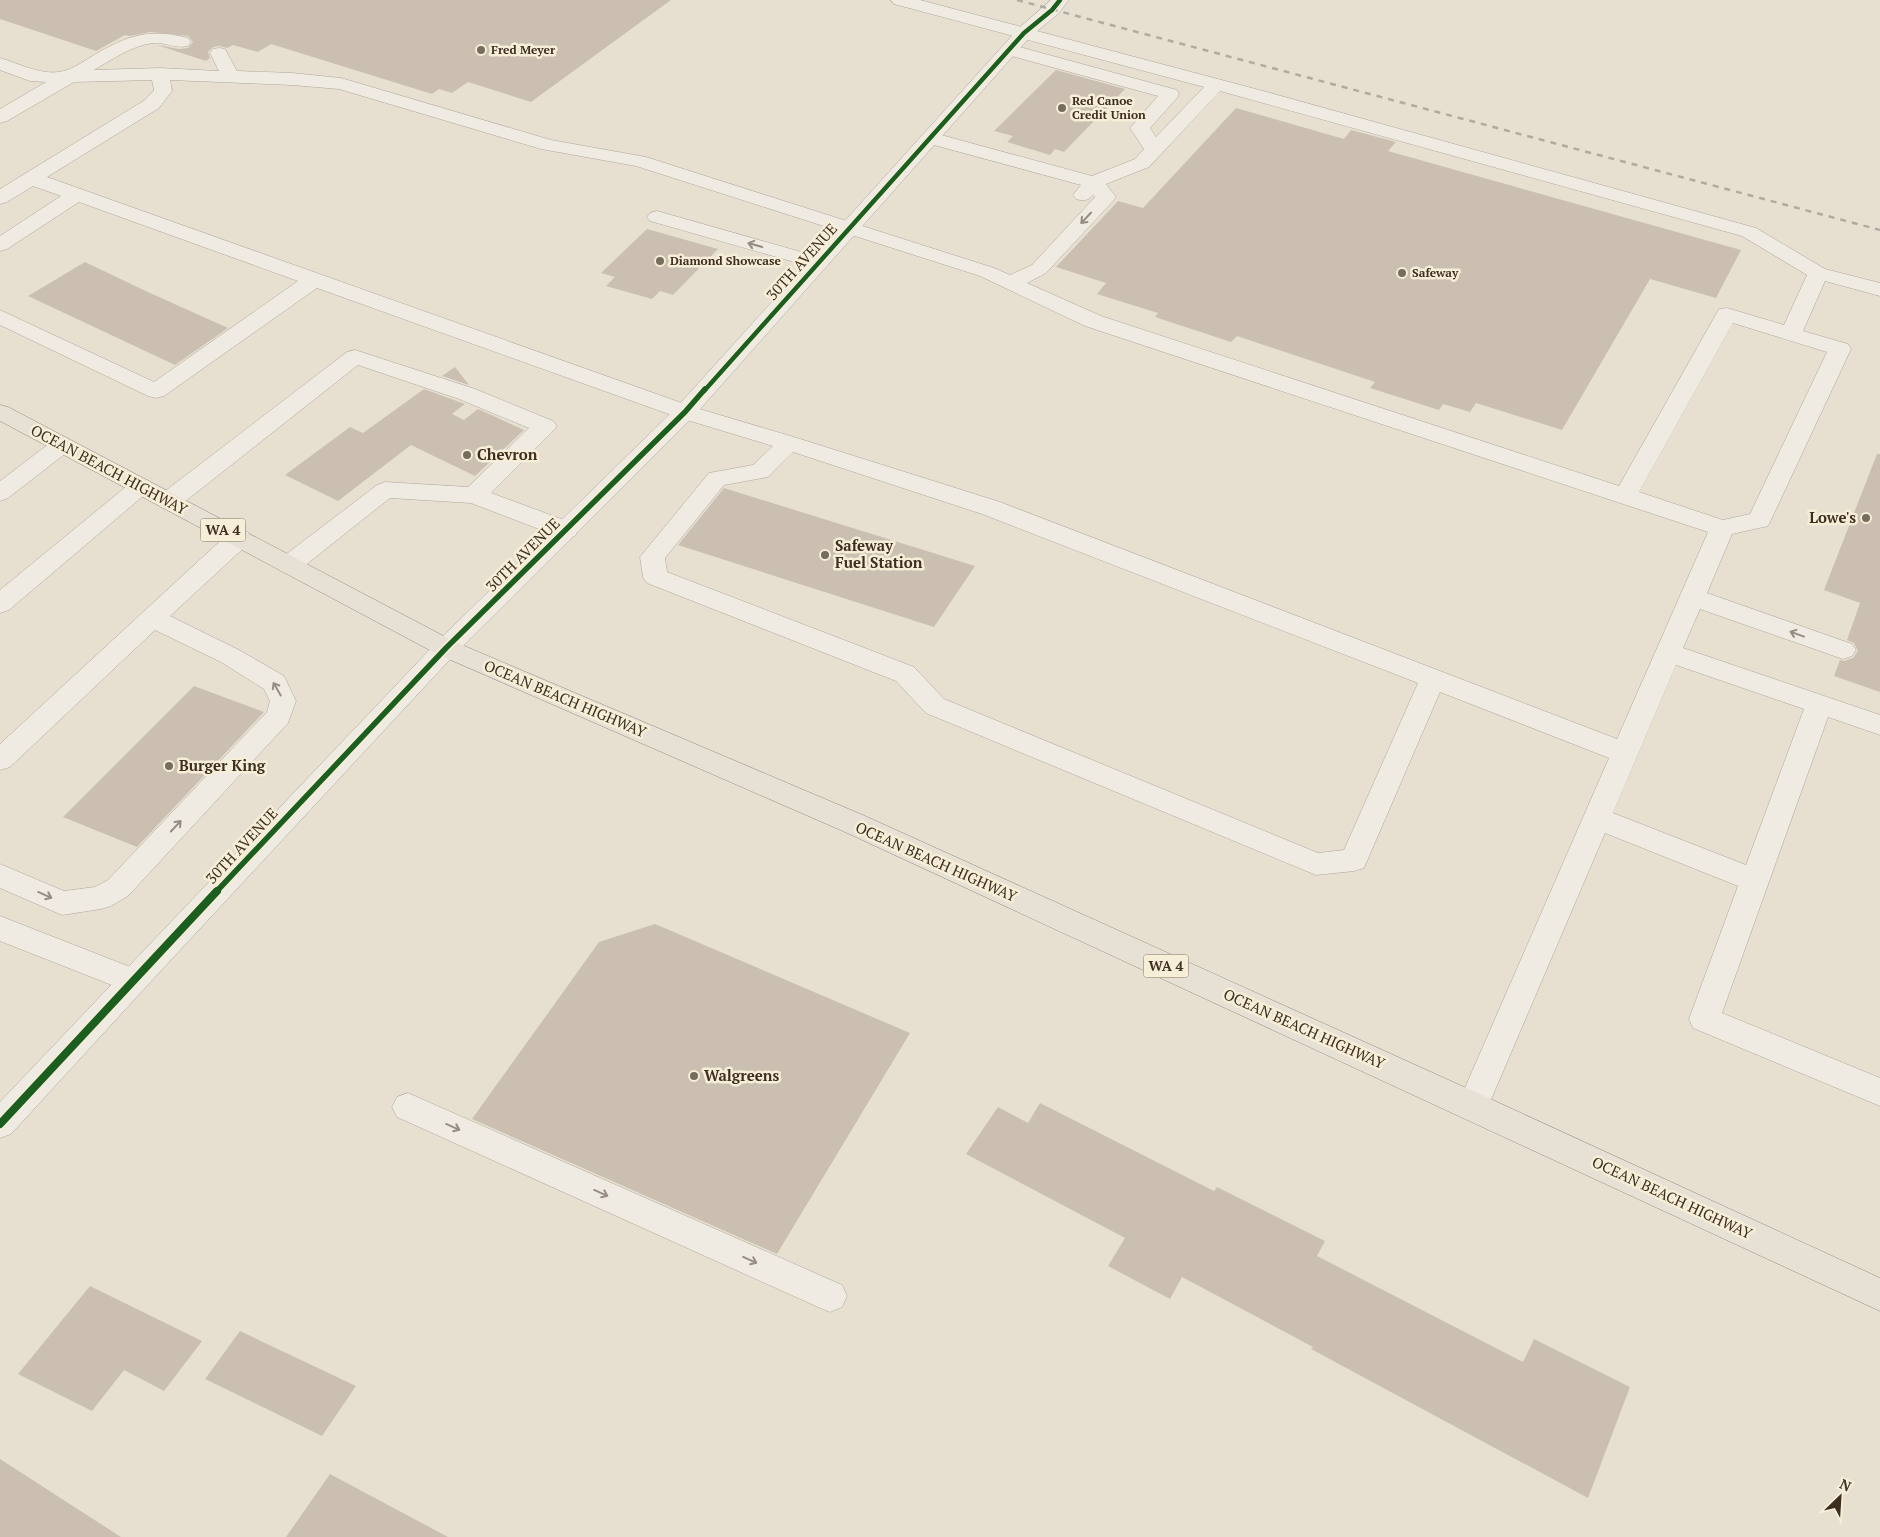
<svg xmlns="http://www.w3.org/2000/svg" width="1880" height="1537" viewBox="0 0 1880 1537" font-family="'PT Serif',serif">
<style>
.building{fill:#cbbfb2}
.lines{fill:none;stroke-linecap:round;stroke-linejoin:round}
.service-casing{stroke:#ada599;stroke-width:1}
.tertiary-casing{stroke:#ada599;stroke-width:1}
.primary-casing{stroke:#928b80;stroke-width:1}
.service{fill:#efebe3;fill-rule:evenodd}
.tertiary{fill:#efebe3;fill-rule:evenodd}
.primary{fill:#e6e1d4;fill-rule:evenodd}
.rail{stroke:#afaaa2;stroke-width:2.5;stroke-dasharray:6 6;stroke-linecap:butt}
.cycleway-far2-casing{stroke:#f7eed8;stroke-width:7}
.cycleway-far1-casing{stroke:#f7eed8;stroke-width:9}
.cycleway-casing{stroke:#f7eed8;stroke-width:11}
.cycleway-far2{stroke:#1b5e20;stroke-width:4.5}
.cycleway-far1{stroke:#1b5e20;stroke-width:5.5}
.cycleway{stroke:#1b5e20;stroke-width:8}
.oneway{stroke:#968c82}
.poi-dot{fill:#786c5e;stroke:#f7eed8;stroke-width:2}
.labels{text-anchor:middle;stroke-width:5;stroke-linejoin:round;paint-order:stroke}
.far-poi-label{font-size:12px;font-weight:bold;fill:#3d2e20;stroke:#f7eed8;text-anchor:start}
.shield{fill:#f7eed8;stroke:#756857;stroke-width:1}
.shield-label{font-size:14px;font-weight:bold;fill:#3d2e20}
.street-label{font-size:15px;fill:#3d2e20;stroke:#f7eed8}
.poi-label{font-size:15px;font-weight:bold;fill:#3d2e20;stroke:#f7eed8;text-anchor:start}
</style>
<rect width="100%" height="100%" fill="#e7e0d1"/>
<g class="building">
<path d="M0 0H671L531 102 468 82 452 93 439 89 432 94 271 44 258 52 233 45 227 48 219 46 213 47 208 52 210 58 206 61 157 45 179 49 188 48 193 42 188 36 150 32 129 36 125 35 96 51 0 19Z"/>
<path d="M1056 70 1125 89 1064 152 1055 149 1050 155 1007 142 1013 136 994 131Z"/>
<path d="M1236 108 1344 139 1351 130 1396 142 1388 151 1741 250 1716 298 1650 279 1562 430 1476 403 1470 412 1443 404 1439 410 1370 388 1375 382 1237 336 1231 342 1155 317 1158 313 1097 294 1106 283 1056 267 1118 201 1143 208Z"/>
<path d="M647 229 718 249 673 295 660 291 652 299 606 286 615 277 601 273Z"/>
<path d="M85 262 150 293 228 328 175 365 28 296Z"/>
<path d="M455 367 469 385 442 376Z"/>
<path d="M424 389 465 404 452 414 464 420 478 409 524 430 475 476 411 445 338 501 285 475 350 427 363 433Z"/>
<path d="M1877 454H1880V692L1834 676 1840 660 1844 661 1853 658 1858 651 1854 643 1847 640 1860 603 1824 590Z"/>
<path d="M724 488 975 566 934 627 678 545Z"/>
<path d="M194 686 264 712 137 847 63 817Z"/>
<path d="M655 924 910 1033 777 1254 472 1119 599 942Z"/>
<path d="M1040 1103 1214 1191 1217 1187 1325 1241 1317 1256 1523 1362 1534 1339 1630 1387 1588 1498 1311 1349 1313 1347 1182 1277 1170 1299 1108 1266 1125 1238 966 1154 998 1107 1028 1123Z"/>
<path d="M90 1286 202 1341 164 1391 124 1370 92 1411 18 1374Z"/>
<path d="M240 1331 356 1386 322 1436 205 1379Z"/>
<path d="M0 1459 121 1537H0Z"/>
<path d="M330 1474 448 1537H286Z"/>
</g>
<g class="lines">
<g class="service-casing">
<g id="service">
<path d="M891 0H920L1263 91 1756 228 1825 269 1880 283V296L1825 281 1803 331 1848 344 1851 349 1771 520 1768 526 1732 534 1707 593 1852 644 1856 650 1852 656 1843 659 1700 609 1683 648 1880 715V735L1828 717 1722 1013 1880 1078V1106L1693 1028 1689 1019 1738 886 1605 833 1484 1116 1473 1120 1462 1116 1457 1106 1609 758 1440 692 1364 868 1354 871 1316 875 926 713 896 681 647 583 643 577 640 557 709 473 753 465 773 446 677 417 317 288 164 396 156 398 148 396 0 325V310L154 382 298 281 79 202 7 249 0 251V236L61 196 33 186 7 202 0 204V189L145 100 154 90 152 80 74 82 7 121 0 123V109L46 82 30 81 0 70V58C21 64 45 78 67 70 76 67 86 60 94 55 129 35 148 28 188 38L191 42 188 46C177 49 165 42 153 43 131 46 113 59 94 70L160 68 219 71 210 53 213 49 219 48 225 49 237 71 292 73 341 78 551 140 646 157 994 268 1010 275 1032 265 1095 197 1093 195C1088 201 1083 201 1076 199L1073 195 1081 185 923 142 920 138 923 134 930 132 1092 176 1135 159 1144 149 1130 128 1158 96 1004 54 1001 50 1004 46 1010 45 1016 46 1177 90 1179 94 1177 98 1150 128 1156 137 1204 87 894 4ZM170 80 292 85 339 89 541 149 636 166 980 276 1085 326 1708 532 1617 739 1000 502 797 438 693 407 47 177 159 108 172 91ZM1220 91 1742 236 1807 275 1784 325 1727 308 1719 309 1619 486 1101 316 1027 283 1046 273 1113 201 1116 197 1106 184 1149 167ZM1733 323 1827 352 1750 514 1723 520 1639 492ZM793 452 982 514 1418 683 1344 850 1318 853 944 699 914 667 667 572 665 558 724 485 768 477ZM1676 665 1804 709 1746 865 1613 813Z"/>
<path d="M657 211 826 259 829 263 826 267 819 269 650 221 647 217 650 213Z"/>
<path d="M355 350 475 389 553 421 557 426 553 431 491 493 575 524 578 530 575 536 566 538 557 536 471 503 390 498 298 571 289 573 280 571 277 565 280 559 377 485 385 482 468 487 529 428 459 399 358 365 178 507 169 509 160 507 157 501 160 495 347 352Z"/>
<path d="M62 438 70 440 74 445 70 450 8 498 0 501V481L54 440Z"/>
<path d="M141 478 149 481 153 486 149 491 9 610 0 613V590L133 481Z"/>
<path d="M239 530 248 532 251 538 248 544 170 616 239 650 284 676 296 701 288 723 128 896 111 906 101 909 62 915 0 888V864L64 891 95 887 108 880 267 712 270 701 264 689 221 662 155 630 10 767 0 770V744L230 532Z"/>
<path d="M0 916 143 972 147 981 143 990 132 993 0 941Z"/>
<path d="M408 1093 842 1285 847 1296 842 1307 830 1312 818 1307 397 1117 392 1107 397 1097Z"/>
</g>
</g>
<g class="tertiary-casing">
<path id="tertiary" d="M1051 0H1069L1058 14 1030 37 693 417 455 654 143 990 11 1134 0 1138V1102L437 642 677 407 1018 29Z"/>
</g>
<g class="primary-casing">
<path id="primary" d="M0 405 8 407 455 642 865 816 1484 1096 1880 1278V1311L845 832 437 654 0 421Z"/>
</g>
<use href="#service" class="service"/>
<use href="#tertiary" class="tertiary"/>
<use href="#primary" class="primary"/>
<path class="rail" d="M1017 0 1880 230"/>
<g class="cycleway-far2-casing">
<path id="cycleway-far2" d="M704 391 1024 33 1052 10 1060 0"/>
</g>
<g class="cycleway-far1-casing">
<path id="cycleway-far1" d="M216 892 446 648 685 412 705 389"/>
</g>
<g class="cycleway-casing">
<path id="cycleway" d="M0 1124 217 891"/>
</g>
<use href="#cycleway-far2" class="cycleway-far2"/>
<use href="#cycleway-far1" class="cycleway-far1"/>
<use href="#cycleway" class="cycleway"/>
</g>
<defs><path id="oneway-shaft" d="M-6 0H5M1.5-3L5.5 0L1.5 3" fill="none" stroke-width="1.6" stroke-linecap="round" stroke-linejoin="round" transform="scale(1.25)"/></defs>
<g class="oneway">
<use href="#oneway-shaft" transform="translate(1086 218) rotate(133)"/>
<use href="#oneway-shaft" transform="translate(755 245) rotate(-164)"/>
<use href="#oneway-shaft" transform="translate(1797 634) rotate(-160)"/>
<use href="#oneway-shaft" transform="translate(277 689) rotate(-120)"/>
<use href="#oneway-shaft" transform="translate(176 826) rotate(-47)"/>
<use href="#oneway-shaft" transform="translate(45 895) rotate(24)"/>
<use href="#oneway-shaft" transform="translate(453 1127) rotate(24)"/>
<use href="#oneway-shaft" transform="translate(601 1193) rotate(24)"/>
<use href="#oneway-shaft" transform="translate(750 1260) rotate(24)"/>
</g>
<g class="poi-dot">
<circle cx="481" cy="50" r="5"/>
<circle cx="1062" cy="108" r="5"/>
<circle cx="660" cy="261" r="5"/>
<circle cx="1402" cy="273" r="5"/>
<circle cx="467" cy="455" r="5"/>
<circle cx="1866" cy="518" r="5"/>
<circle cx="825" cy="555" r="5"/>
<circle cx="169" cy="766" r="5"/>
<circle cx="694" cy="1076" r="5"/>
</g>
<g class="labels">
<g class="far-poi-label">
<text x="491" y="54">Fred Meyer</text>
<text x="1072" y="105">Red Canoe<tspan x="1072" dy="14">Credit Union</tspan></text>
<text x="670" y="265">Diamond Showcase</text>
<text x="1412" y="277">Safeway</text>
</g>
<g class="shield">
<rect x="200.5" y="518.5" width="45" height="23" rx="4"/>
<rect x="1143.5" y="954.5" width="45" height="23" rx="4"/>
</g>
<g class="shield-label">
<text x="223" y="535">WA 4</text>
<text x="1166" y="971">WA 4</text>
</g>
<g class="street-label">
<text transform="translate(802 262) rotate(-48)" y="5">30TH AVENUE</text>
<text transform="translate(109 470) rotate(28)" y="5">OCEAN BEACH HIGHWAY</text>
<text transform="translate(523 555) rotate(-45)" y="5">30TH AVENUE</text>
<text transform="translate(565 699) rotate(23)" y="5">OCEAN BEACH HIGHWAY</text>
<text transform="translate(242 846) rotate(-47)" y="5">30TH AVENUE</text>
<text transform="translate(936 862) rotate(24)" y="5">OCEAN BEACH HIGHWAY</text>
<text transform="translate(1304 1029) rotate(24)" y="5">OCEAN BEACH HIGHWAY</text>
<text transform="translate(1672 1198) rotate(25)" y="5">OCEAN BEACH HIGHWAY</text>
</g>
<g class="poi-label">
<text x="477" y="460">Chevron</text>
<text x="1856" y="523" text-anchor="end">Lowe's</text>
<text x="835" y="551">Safeway<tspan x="835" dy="17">Fuel Station</tspan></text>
<text x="179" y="771">Burger King</text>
<text x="704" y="1081">Walgreens</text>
</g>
</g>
<g transform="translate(1840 1497) rotate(25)" stroke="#f7eed8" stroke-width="4" paint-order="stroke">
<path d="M0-4L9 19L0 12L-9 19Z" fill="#3d2e20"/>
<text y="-8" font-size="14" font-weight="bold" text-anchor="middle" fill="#3d2e20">N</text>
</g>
</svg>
